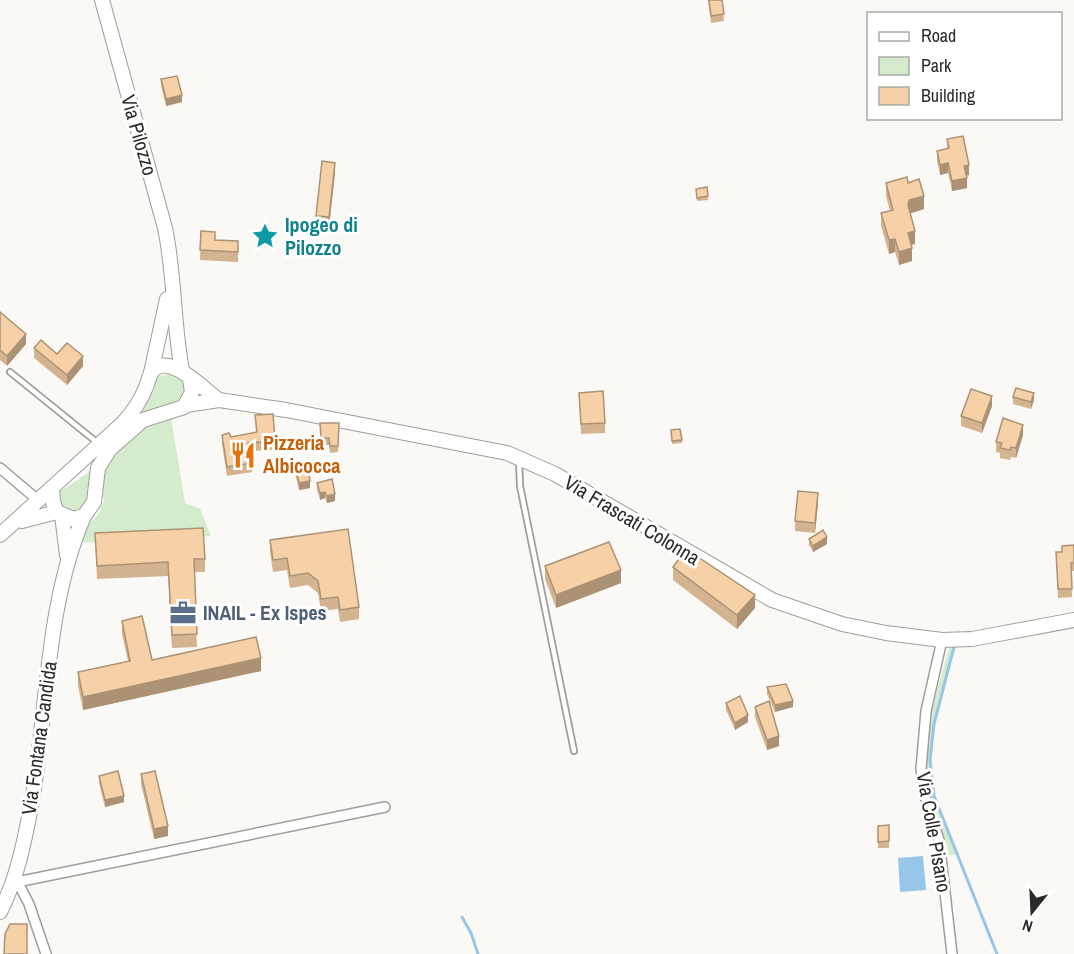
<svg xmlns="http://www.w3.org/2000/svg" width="1074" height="954" viewBox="0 0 1074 954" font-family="'Archivo Narrow',sans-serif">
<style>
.green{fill:#d4eccc}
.water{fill:#97c6e8}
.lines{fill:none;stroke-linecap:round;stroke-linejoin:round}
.stream{stroke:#97c6e8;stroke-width:3}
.lane-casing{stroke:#a09e9a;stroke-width:8}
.street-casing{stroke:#a09e9a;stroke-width:12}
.secondary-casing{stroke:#a09e9a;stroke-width:16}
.lane{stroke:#fff;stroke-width:4.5}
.street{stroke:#fff;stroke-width:9}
.secondary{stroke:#fff;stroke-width:14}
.wall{fill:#d4b490}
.shaded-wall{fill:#ac9275}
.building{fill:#f6d1a7;stroke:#ac9275;stroke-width:1.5}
.labels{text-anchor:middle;stroke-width:6;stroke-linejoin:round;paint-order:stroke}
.street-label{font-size:20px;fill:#2b2a29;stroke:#fff}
.culture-label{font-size:20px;font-weight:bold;fill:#0d838f;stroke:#fff;text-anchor:start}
.food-label{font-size:20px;font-weight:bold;fill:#c56008;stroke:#fff;text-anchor:start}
.service-label{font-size:20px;font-weight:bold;fill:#4e5e75;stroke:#fff;text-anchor:start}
</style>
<rect width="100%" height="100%" fill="#fbf9f5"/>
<g class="green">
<path d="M174 372 187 385 177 403 142 413 156 378Z"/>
<path d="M171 418 185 503 200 509 211 536 77 543 85 527 98 515 104 501 100 478C116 451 138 421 171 418Z"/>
<path d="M91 471 88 499 81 512H64L57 496 58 493Z"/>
<path d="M954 647C942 695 923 744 934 794 939 815 951 835 959 855H949C945 832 931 812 927 789 919 742 937 693 949 648Z"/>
</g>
<path class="water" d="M923 856 926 890 900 892 898 858Z"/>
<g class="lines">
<g class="stream">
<path d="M954 647 934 724 930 760 934 796 997 954"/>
<path d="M462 917 471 933 478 954"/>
</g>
<g class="lane-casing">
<g id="lane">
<path d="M10 372 99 444"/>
<path d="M519 460 520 486 574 751"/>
</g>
</g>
<g class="street-casing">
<g id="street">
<path d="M0 468 39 501"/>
<path d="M942 640 926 711 921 769 924 793 939 840 952 954"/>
<path d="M15 877 29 904 46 954"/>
<path d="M17 882 385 807"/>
</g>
</g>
<g class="secondary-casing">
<g id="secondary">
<path d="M102 0 165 228C175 275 173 323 182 370"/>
<path d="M151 373 167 299"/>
<path d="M186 405 219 400 286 410 507 453 555 474 772 600 842 624 886 633 942 640 972 639 1074 620"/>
<path d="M52 488 53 502 57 512 73 519 84 516 94 502 98 468 110 449 143 420 184 407 192 392 190 379"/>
<path d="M62 515 67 555"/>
<path d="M22 521 57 512"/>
<path d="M0 535 123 423C133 412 141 400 146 387 148 383 149 376 151 373 167 349 204 390 219 400"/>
<path d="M0 912C17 879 24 843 31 807 48 711 45 607 84 516"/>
</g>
</g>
<use href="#lane" class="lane"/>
<use href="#street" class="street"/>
<use href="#secondary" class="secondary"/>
</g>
<g class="wall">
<path d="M708 0H722L724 21 711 23Z"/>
<path d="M161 79 182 102 166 106 161 86Z"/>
<path d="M947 139 969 175 966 176 967 188 952 191 948 173 940 175 937 161V151L947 148Z"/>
<path d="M335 173 329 227 316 226V216Z"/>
<path d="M886 183H908L924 209 910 213 915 244 911 245 912 261 899 265 895 252 889 254 881 226V213L890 211 886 196Z"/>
<path d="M696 189 708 196V200L697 201Z"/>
<path d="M201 231 215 240 238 241V262L200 260Z"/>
<path d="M0 312 26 344 7 366 0 360Z"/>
<path d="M34 348 57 354 83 366 67 385 34 358Z"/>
<path d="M579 393 605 423V433L581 434Z"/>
<path d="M1013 397 1034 400 1031 409 1013 404Z"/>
<path d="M992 406 982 433 961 426V416Z"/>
<path d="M255 415 275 441V450L250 451 252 463V472L227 476 222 444V435L231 437 256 432Z"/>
<path d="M320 423H339L338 452 330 453 329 445H321Z"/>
<path d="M671 430 682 440V443L672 444Z"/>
<path d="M1023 435 1016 458 1011 457 1010 460 1000 458V453L996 452V442Z"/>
<path d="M295 466 310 488 299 490 295 473Z"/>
<path d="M317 483 335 501 327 503 325 498 320 500 317 490Z"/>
<path d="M818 503 815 533 795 531V521Z"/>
<path d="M95 533 205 559V572H194L197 647 172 648 168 576 97 579Z"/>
<path d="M809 539 827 544 813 552 809 545Z"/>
<path d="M270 540 359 607V619L340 622 338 609 321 611 318 593 308 585 290 588 287 570 273 572 270 552Z"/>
<path d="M1074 545V571H1071L1072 597 1058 598 1056 552H1062Z"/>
<path d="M545 566 621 583 556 608 545 579Z"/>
<path d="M673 567 755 608 737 629 673 580Z"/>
<path d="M122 621 152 660 261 671 83 710 78 686V672L128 661 122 634Z"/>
<path d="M767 687 793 707 775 712 767 694Z"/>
<path d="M726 703 748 722 735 730 726 710Z"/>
<path d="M755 707 779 746 767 750 755 717Z"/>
<path d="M141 774 168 836 154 839 141 784Z"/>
<path d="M99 776 124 802 105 807 99 783Z"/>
<path d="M889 825V848H878V826Z"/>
</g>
<g class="shaded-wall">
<path d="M182 95V102L166 106V99Z"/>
<path d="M335 163V173L329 227V217Z"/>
<path d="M948 163V173L940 175V165Z"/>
<path d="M969 165V175L964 176V166Z"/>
<path d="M967 178V188L952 191V181Z"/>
<path d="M924 196V209L909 214 908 205 909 200Z"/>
<path d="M915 231V244L908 246V233Z"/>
<path d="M895 239V252L889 254V240Z"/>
<path d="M912 248V261L899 265V252Z"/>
<path d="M26 334V344L7 366V356Z"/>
<path d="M83 356V366L67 385V375Z"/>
<path d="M1034 393V400L1031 409V402Z"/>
<path d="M992 396V406L982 433V423Z"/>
<path d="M1023 425V435L1016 458V448Z"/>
<path d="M310 481V488L299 490V483Z"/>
<path d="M325 492V498L320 500V493Z"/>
<path d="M818 493V503L815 533V523Z"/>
<path d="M335 494V501L327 503V496Z"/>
<path d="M827 537V544L813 552V546Z"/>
<path d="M621 570V583L556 608V595Z"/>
<path d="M755 595V608L737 629V615Z"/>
<path d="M261 658V671L83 710V697Z"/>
<path d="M793 701V707L775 712V705Z"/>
<path d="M748 715V722L735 730V723Z"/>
<path d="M779 736V746L767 750V740Z"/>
<path d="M124 796V802L105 807V800Z"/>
<path d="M168 826V836L154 839V829Z"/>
</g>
<g class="building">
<path d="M709 0H722L724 14 711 16Z"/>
<path d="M177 76 182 95 166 99 161 79Z"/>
<path d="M963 136 969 165 964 166 967 178 952 181 948 163 940 165 937 151 949 148 947 139Z"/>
<path d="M322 161 335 163 329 217 316 216Z"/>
<path d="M907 177 908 183 919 179 924 196 909 200 908 205 915 231 908 233 912 248 899 252 895 239 889 240 881 213 893 210 886 183Z"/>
<path d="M707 187 708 196 697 198 696 189Z"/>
<path d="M201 231 215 232V240L238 241V252L200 250Z"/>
<path d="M0 312 26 334 7 356 0 350Z"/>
<path d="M41 340 57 354 67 343 83 356 67 375 34 348Z"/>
<path d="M1016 388 1034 393 1031 402 1013 397Z"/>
<path d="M971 389 992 396 982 423 961 416Z"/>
<path d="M603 391 605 423 581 424 579 393Z"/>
<path d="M273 414 275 441 248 443 252 463 227 467 222 435 229 433 231 437 257 432 255 415Z"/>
<path d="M1003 418 1023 425 1016 448 1011 447 1010 450 1000 448 1002 443 996 442Z"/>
<path d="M320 423H339L338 446H330L329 438H321Z"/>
<path d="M680 429 682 440 672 441 671 430Z"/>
<path d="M307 464 310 481 299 483 295 466Z"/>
<path d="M332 479 335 494 327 496 325 492 320 493 317 483Z"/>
<path d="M798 491 818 493 815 523 795 521Z"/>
<path d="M203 528 205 559H194L197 634 172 635 168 562 97 566 95 533Z"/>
<path d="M348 529 359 607 340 610 338 597 321 599 318 581 308 573 290 576 287 558 273 560 270 540Z"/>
<path d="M823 530 827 537 813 546 809 539Z"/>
<path d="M609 542 621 570 556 595 545 566Z"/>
<path d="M1074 545V563H1071L1072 589H1058L1056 552H1062V546Z"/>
<path d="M686 549 755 595 737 615 673 567Z"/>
<path d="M142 616 152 660 256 637 261 658 83 697 78 672 130 661 122 621Z"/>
<path d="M786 684 793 701 775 705 767 687Z"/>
<path d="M740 696 748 715 735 723 726 703Z"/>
<path d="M769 701 779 736 767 740 755 707Z"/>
<path d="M118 771 124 796 105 800 99 776Z"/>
<path d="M155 771 168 826 154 829 141 774Z"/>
<path d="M889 825V841L878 842V826Z"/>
<path d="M10 924H27V954H4L5 934Z"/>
</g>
<defs>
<g id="sight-bare" transform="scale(2.07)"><path d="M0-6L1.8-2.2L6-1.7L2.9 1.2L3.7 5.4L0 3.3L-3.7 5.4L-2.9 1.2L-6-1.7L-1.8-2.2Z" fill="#0f9aa8" stroke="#fff" stroke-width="2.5" paint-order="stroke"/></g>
<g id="restaurant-bare" transform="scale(2.07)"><path d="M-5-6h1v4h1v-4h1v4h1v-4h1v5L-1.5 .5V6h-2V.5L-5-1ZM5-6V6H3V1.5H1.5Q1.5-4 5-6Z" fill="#e8710a" stroke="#fff" stroke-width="2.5" paint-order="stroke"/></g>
<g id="office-bare" transform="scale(2.07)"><path d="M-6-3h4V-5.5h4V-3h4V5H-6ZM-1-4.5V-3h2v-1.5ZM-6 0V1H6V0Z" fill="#5c6f8a" stroke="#fff" stroke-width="2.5" paint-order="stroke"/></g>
</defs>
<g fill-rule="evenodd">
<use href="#sight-bare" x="265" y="236"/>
<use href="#restaurant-bare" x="243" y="455"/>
<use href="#office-bare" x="183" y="613"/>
</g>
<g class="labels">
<g class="street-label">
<text transform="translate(139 135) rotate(74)" y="7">Via Pilozzo</text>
<text transform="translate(632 520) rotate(31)" y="7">Via Frascati Colonna</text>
<text transform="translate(39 738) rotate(-82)" y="7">Via Fontana Candida</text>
<text transform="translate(934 832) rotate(80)" y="7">Via Colle Pisano</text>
</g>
<g class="culture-label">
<text x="285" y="232">Ipogeo di<tspan x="285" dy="23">Pilozzo</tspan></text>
</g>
<g class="food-label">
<text x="263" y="450">Pizzeria<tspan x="263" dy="23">Albicocca</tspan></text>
</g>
<g class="service-label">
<text x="203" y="620">INAIL - Ex Ispes</text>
</g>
</g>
<rect x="867" y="12" width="195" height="108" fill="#ffffff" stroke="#aaaaa9" stroke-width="1.5"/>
<rect x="879" y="32" width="30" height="9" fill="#ffffff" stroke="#aaaaa9" stroke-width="1.5"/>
<text x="921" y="42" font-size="18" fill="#2b2a29">Road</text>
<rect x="879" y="57" width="30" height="18" fill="#d4eccc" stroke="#aaaaa9" stroke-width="1.5"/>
<text x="921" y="72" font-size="18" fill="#2b2a29">Park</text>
<rect x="879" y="87" width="30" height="18" fill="#f6d1a7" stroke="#aaaaa9" stroke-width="1.5"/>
<text x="921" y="102" font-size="18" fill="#2b2a29">Building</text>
<g transform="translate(1032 912) rotate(198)" stroke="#ffffff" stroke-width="4.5" paint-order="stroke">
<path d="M0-4.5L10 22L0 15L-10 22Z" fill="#2b2a29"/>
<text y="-9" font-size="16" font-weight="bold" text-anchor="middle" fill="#2b2a29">N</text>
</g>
</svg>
